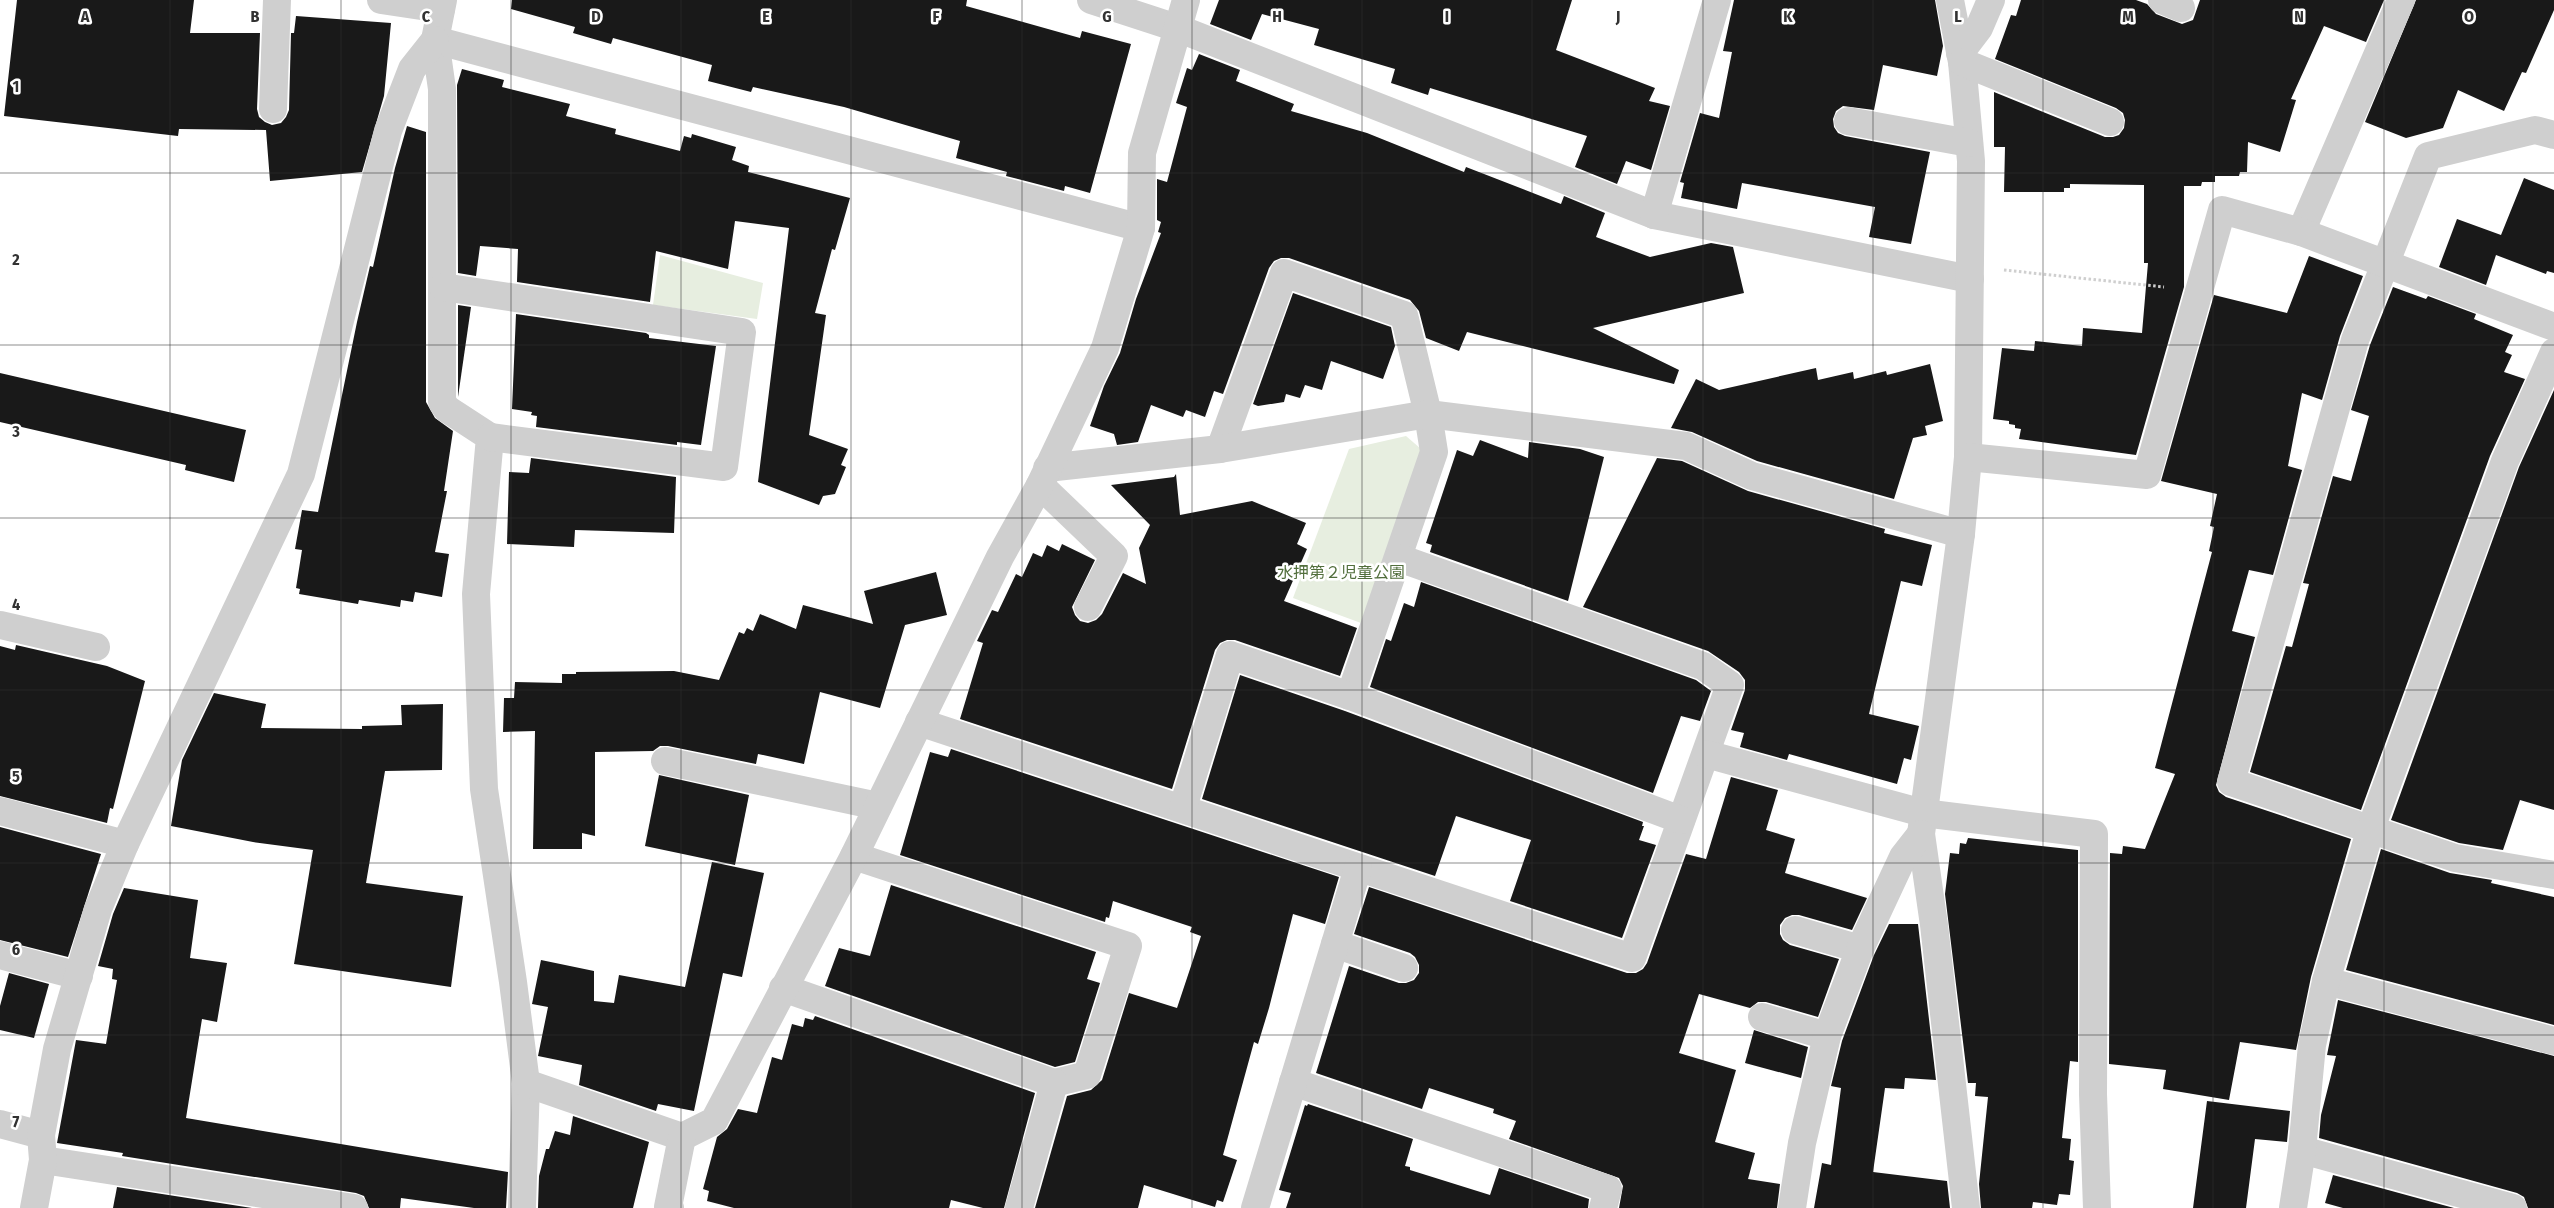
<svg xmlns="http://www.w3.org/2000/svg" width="2554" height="1208" viewBox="0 0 2554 1208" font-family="'Fira Sans Condensed','Noto Sans JP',sans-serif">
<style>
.green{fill:#e7eee0}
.building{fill:#191919}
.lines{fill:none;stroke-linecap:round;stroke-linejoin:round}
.path{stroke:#cfcfcf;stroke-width:3;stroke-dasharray:2.5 2.5;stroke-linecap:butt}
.minor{stroke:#cfcfcf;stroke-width:28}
.grid{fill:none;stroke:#323232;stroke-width:1;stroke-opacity:0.55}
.labels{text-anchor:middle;stroke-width:5;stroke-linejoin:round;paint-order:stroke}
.park-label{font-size:16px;fill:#526f3d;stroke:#fff}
.grid-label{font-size:16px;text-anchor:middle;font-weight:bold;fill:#323232;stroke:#fff;stroke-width:5;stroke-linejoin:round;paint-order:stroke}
</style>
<rect width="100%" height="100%" fill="#fff"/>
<g class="green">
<path d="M660 255 763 283 757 319 653 305Z"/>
<path d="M1406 436 1421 449 1361 623 1293 598 1349 449Z"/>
</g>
<g class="building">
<path d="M17 0H194L190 33H260L257 109 259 117 265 122 272 125 281 123 286 117 289 110 291 33H294L296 16 391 23 384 96 362 172 270 181 266 130 179 129 178 136 4 116Z"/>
<path d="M512 0H967L966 6 1080 38 1082 31 1131 44 1090 193 1065 186 1064 191 1006 176 1007 172 956 158 960 141 844 107 753 87 751 92 708 81 712 65 613 38 611 44 573 33 575 27 511 9Z"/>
<path d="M1219 0H1572L1556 50 1655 88 1649 101 1670 106 1651 170 1626 161 1617 184 1575 167 1587 136 1430 88 1428 95 1391 83 1395 69 1314 45 1319 29 1262 14 1251 40 1210 24Z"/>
<path d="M1734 0H1935L1943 46 1937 76 1883 65 1874 110 1843 106 1836 111 1833 119 1834 127 1838 133 1845 136 1930 152 1911 244 1869 237 1875 207 1742 183 1737 209 1681 198 1684 183 1680 182 1700 113 1719 118 1732 52 1723 51Z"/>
<path d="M2021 0H2136L2147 4 2156 14 2182 24 2193 20 2200 0H2384L2366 42 2324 26 2291 99 2296 100 2280 152 2248 142 2247 172H2240L2239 176H2215V182H2202L2201 186H2184V287L2136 455 2019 439 2021 429 2015 428V425L2009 424V421L1993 419 2002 348 2034 351 2035 341 2082 346 2083 328 2142 333 2148 263H2144V185L2070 184V188H2064V192H2004L2005 147H1994V92L2105 137H2113L2119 135 2124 128 2125 120 2123 113 2116 108 1995 59 2011 15 2016 16Z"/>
<path d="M2416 0H2554V10L2526 73 2522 72 2504 111 2458 90 2443 128 2406 138 2365 122Z"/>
<path d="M1199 54 1240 70 1236 81 1294 104 1291 111 1367 133 1464 172 1466 167 1561 204 1564 196 1605 213 1596 237 1650 257 1711 243 1733 247 1744 293 1593 328 1679 370 1674 384 1467 332 1459 351 1426 338 1419 311 1410 300 1289 258H1281L1274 261 1269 268 1223 394 1214 391 1205 417 1186 410 1183 417 1151 405 1138 442 1117 445 1114 434 1090 426 1104 386 1120 353 1136 299 1161 233 1158 232 1161 222 1157 220V179L1167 182 1187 107 1176 103 1187 68 1192 70Z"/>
<path d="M462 69 504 80 502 87 570 104 566 116 616 129 615 134 680 151 684 136 691 138 692 134 736 147 732 160 749 166 748 172 850 198 835 250 832 249 815 313 826 315 809 435 848 449 841 465 846 467 835 494 823 496 819 505 758 482 789 228 735 221 728 269 656 251 650 302 517 282 518 249 480 246 476 276 458 273 457 85Z"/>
<path d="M407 126 426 132V402L435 418 453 431 444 491H447L435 552 449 554 442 597 415 592 413 602 401 600 400 607 359 600 358 604 299 594 300 589 296 588 302 550 295 549 302 510 318 512 357 322 370 266 373 267 395 168Z"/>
<path d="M2524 178 2554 190V273L2547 271 2546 274 2496 255 2486 285 2439 267 2457 219 2501 235Z"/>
<path d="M2309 256 2363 276 2340 336 2322 400 2302 393 2288 466 2302 470 2273 575 2249 570 2232 631 2255 637 2216 785 2219 792 2226 797 2351 839 2311 977 2296 1050 2240 1042 2229 1100 2163 1089 2166 1070 2109 1064 2110 853 2122 854 2123 846 2145 849 2175 774 2155 768 2212 552 2209 551 2214 527 2210 526 2217 494 2161 481 2214 295 2287 313Z"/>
<path d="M2393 287 2426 299 2428 296 2476 314 2474 319 2513 335 2505 352 2512 355 2504 372 2525 379 2490 456 2361 810 2250 772 2286 646 2292 647 2309 584 2303 583 2333 476 2351 481 2369 416 2351 410 2370 345Z"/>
<path d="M1293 293 1391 327 1395 346 1383 379 1331 361 1322 390 1305 385 1300 398 1286 394 1284 402 1258 406 1253 404Z"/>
<path d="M458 305 471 307 458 397Z"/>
<path d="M516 314 646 333 649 335V338L716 346 701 445 677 442V445L536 427 537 416 531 415 532 412 512 409Z"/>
<path d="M1930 364 1943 421 1925 426 1927 435 1913 438 1894 499 1757 461 1692 432 1671 428 1696 379 1719 390 1816 368 1818 380 1853 372 1854 379 1886 371 1887 375Z"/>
<path d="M0 373 246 430 234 482 185 470 186 465 0 422Z"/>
<path d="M2554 390V810L2520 800 2503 850 2459 843 2391 820 2519 467Z"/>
<path d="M1480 440 1528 458 1529 442 1580 449 1604 457 1568 601 1430 552 1432 545 1426 543 1457 450 1473 456Z"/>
<path d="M531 458 676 477 674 533 575 530 574 547 507 544 509 472 529 473Z"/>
<path d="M1657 458 1682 461 1748 491 1885 529 1884 533 1932 545 1922 586 1901 581 1869 714 1919 726 1911 760 1904 758 1897 784 1789 754 1787 760 1740 747 1744 733 1731 730 1745 690V680L1739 672 1708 651 1583 607Z"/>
<path d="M1176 474 1180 515 1252 501 1306 523 1297 544 1307 549 1284 601 1357 628 1340 676 1235 640H1227L1220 643 1215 650 1172 789 960 719 983 643 977 641 992 610 998 612 1016 574 1022 577 1033 553 1042 557 1047 545 1059 551 1062 544 1095 560 1072 607 1075 615 1080 621 1088 623 1096 620 1102 614 1123 573 1146 584 1139 548 1150 525 1111 485 1174 477Z"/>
<path d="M936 572 947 615 905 625 880 708 820 692 804 764 758 754 756 764 668 746H660L653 751 595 752V836L582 833V849H533L535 731 503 732 504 698H514L515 682 562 683V674H576V672L674 671 719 680 739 632 744 634 747 628 753 631 760 614 796 629 803 605 873 624 864 591Z"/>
<path d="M1421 582 1696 680 1711 691 1700 721 1681 716 1653 793 1370 687 1386 639 1391 641 1404 603 1414 607Z"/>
<path d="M16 645 107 666 145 681 113 809 110 808 107 823 0 796V646L15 650Z"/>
<path d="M1240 675 1345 711 1643 822 1642 826H1644L1639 840 1656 845 1622 938 1510 901 1531 840 1456 816 1435 876 1202 799Z"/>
<path d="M214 693 266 704 261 728 362 729V726L402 725 401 705 443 704 442 770 385 771 366 883 463 896 451 987 294 964 313 850 253 842 171 826 182 760Z"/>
<path d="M951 749 1339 877 1325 924 1293 914 1269 1008 1258 1044 1254 1042 1223 1155 1237 1160 1223 1202 1217 1200 1215 1207 1144 1185 1138 1208H1035L1067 1096 1091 1090 1102 1080 1129 993 1177 1008 1201 936 1190 932 1192 927 1113 901 1109 918 1106 917 1105 922 900 855 930 752 948 757Z"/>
<path d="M659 775 749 795 735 865 645 846Z"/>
<path d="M1731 777 1778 790 1766 830 1795 839 1785 873 1867 898 1852 930 1799 915H1792L1785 918 1780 925V934L1783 940 1790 945 1839 959 1818 1017 1766 1002H1758L1750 1008 1699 994 1679 1053 1736 1070 1715 1142 1755 1153 1748 1179 1780 1184 1777 1208H1619L1623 1186 1619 1178 1509 1139 1516 1121 1493 1113 1494 1109 1429 1088 1422 1109 1316 1073 1349 966 1399 983H1406L1414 980 1419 973V965L1415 957 1410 953 1354 934 1369 887 1627 973H1636L1643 969 1647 963 1686 854 1706 859Z"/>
<path d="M0 827 101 854 68 957 0 940Z"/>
<path d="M1968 838 2078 850V1062L2070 1061 2062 1138 2071 1139 2069 1160 2074 1161 2070 1195 2059 1194 2057 1205 2033 1202 2032 1208H1981L1979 1184 1988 1097 1975 1096 1976 1083H1968L1945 894 1950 853 1959 854 1960 843 1966 844Z"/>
<path d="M2381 849 2450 873 2492 880 2491 883 2554 897V1025L2346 970Z"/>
<path d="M712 862 764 873 742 977 723 973 694 1111 658 1104 656 1111 579 1085 582 1065 538 1056 548 1007 532 1004 541 960 594 971V1001L614 1003 619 975 685 987Z"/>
<path d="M891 885 1096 952 1087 979 1100 983 1075 1062 1055 1067 825 986 839 948 870 956Z"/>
<path d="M124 888 198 900 190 958 227 963 217 1022 202 1019 186 1118 508 1172 506 1208H474L401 1198 400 1208H369L364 1196 356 1193 122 1156 123 1153 57 1143 76 1040 106 1044 117 980 112 979 113 969 98 966 113 914Z"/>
<path d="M1889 924H1918L1936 1080 1905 1078 1904 1089 1885 1088 1873 1172 1947 1181 1950 1208H1814L1822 1163 1831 1165 1841 1088 1831 1086 1842 1041 1874 955Z"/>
<path d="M9 973 49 984 34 1038 0 1030V1006Z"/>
<path d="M2338 1000 2554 1056V1208H2528L2524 1197 2517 1193 2319 1138 2321 1115 2336 1056 2327 1055Z"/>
<path d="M815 1016 1035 1093 1004 1208H983L951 1200 949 1208H734L707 1201 709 1191 703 1189 717 1137 727 1129 738 1109 757 1113 772 1057 782 1060 792 1024 803 1027 805 1018 813 1020Z"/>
<path d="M1754 1030 1808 1047 1801 1078 1745 1063Z"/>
<path d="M2207 1101 2290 1111 2287 1142 2255 1139 2246 1208H2193Z"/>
<path d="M1308 1104 1413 1139 1405 1166 1410 1167V1170L1490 1195 1499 1168 1589 1199 1588 1208H1286L1291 1193 1279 1190 1305 1105 1307 1106Z"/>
<path d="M573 1116 649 1142 633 1208H538L539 1176 546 1149H549L555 1131 570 1135Z"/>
<path d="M2333 1175 2454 1208H2343L2325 1203Z"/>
<path d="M117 1187 252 1208H113Z"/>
</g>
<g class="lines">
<path class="path" d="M2004 270 2164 287"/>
<g class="minor">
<path d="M381 0 441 9"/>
<path d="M443 0 435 40 442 89V402L447 409 490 437 476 594 484 789 513 982 526 1083 522 1208"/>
<path d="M1091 0 1177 28 1654 215 1970 279"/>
<path d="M1950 0 1962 62 1971 161 1968 457 1961 534 1921 834 1934 925 1966 1208"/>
<path d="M2162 0 2181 8"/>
<path d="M435 40 1141 228"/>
<path d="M1960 53 1979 28 1991 0"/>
<path d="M1962 62 2110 122"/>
<path d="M273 109 277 0"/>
<path d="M1848 121 1969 143"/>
<path d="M2554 135 2535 130 2428 156 2355 340 2231 782 2455 858 2554 875"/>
<path d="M1654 215 1717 0"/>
<path d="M2301 232 2401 0"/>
<path d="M443 287 742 332 724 467 490 437"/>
<path d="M1220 449 1284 273 1404 315 1428 414 1434 452 1350 696"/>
<path d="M1968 457 2147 475 2222 210 2301 232 2554 327"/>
<path d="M1047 468 1220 449 1428 414 1686 446 1752 476 1961 534"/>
<path d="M1040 485 1114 556 1088 607"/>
<path d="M0 625 96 647"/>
<path d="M919 722C1157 799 1394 880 1632 958L1730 685 1703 666 1399 558"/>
<path d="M1706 754 1923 813 2094 834 2093 1094 2097 1208"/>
<path d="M665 761 878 806"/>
<path d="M1183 807 1230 655 1350 696 1681 820"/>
<path d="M0 811 125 844"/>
<path d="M854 856 1128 946 1087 1075 1054 1083"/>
<path d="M1795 930 1860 949"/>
<path d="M1335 944 1404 968"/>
<path d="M0 955 79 976"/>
<path d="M2326 981 2554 1041"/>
<path d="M783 988 1054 1083 1019 1208"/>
<path d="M1762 1017 1827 1036"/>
<path d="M1293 1082 1608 1189 1603 1208"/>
<path d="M526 1083 682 1137 714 1121 854 856 1000 557 1040 485 1105 348 1141 228 1142 153 1186 0"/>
<path d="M0 1124 41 1135"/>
<path d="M2302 1150 2513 1208"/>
<path d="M43 1160 354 1208"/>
<path d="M34 1208 43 1160 41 1135 57 1049 98 909 125 844 301 474 388 131 412 69 435 40"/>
<path d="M670 1208 668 1207 682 1137"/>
<path d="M1255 1208 1358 868"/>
<path d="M1792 1208 1802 1143 1827 1036 1860 949 1903 857 1921 834"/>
<path d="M2293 1208 2302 1150 2312 1045 2326 981 2370 831 2505 461 2554 352"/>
</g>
</g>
<path class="grid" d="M170 0V1208M341 0V1208M511 0V1208M681 0V1208M851 0V1208M1022 0V1208M1192 0V1208M1362 0V1208M1532 0V1208M1703 0V1208M1873 0V1208M2043 0V1208M2213 0V1208M2384 0V1208M0 173H2554M0 345H2554M0 518H2554M0 690H2554M0 863H2554M0 1035H2554"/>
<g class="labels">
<g class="park-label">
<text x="1341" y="578">水押第２児童公園</text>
</g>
</g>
<g class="grid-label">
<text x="85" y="22">A</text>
<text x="255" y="22">B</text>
<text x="426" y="22">C</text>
<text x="596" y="22">D</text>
<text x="766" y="22">E</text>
<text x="936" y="22">F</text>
<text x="1107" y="22">G</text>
<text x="1277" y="22">H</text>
<text x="1447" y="22">I</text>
<text x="1618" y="22">J</text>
<text x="1788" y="22">K</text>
<text x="1958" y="22">L</text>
<text x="2128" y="22">M</text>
<text x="2299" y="22">N</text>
<text x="2469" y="22">O</text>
<text x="16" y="92">1</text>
<text x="16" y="265">2</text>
<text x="16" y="437">3</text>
<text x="16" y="610">4</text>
<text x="16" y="782">5</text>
<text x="16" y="955">6</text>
<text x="16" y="1127">7</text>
</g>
</svg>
